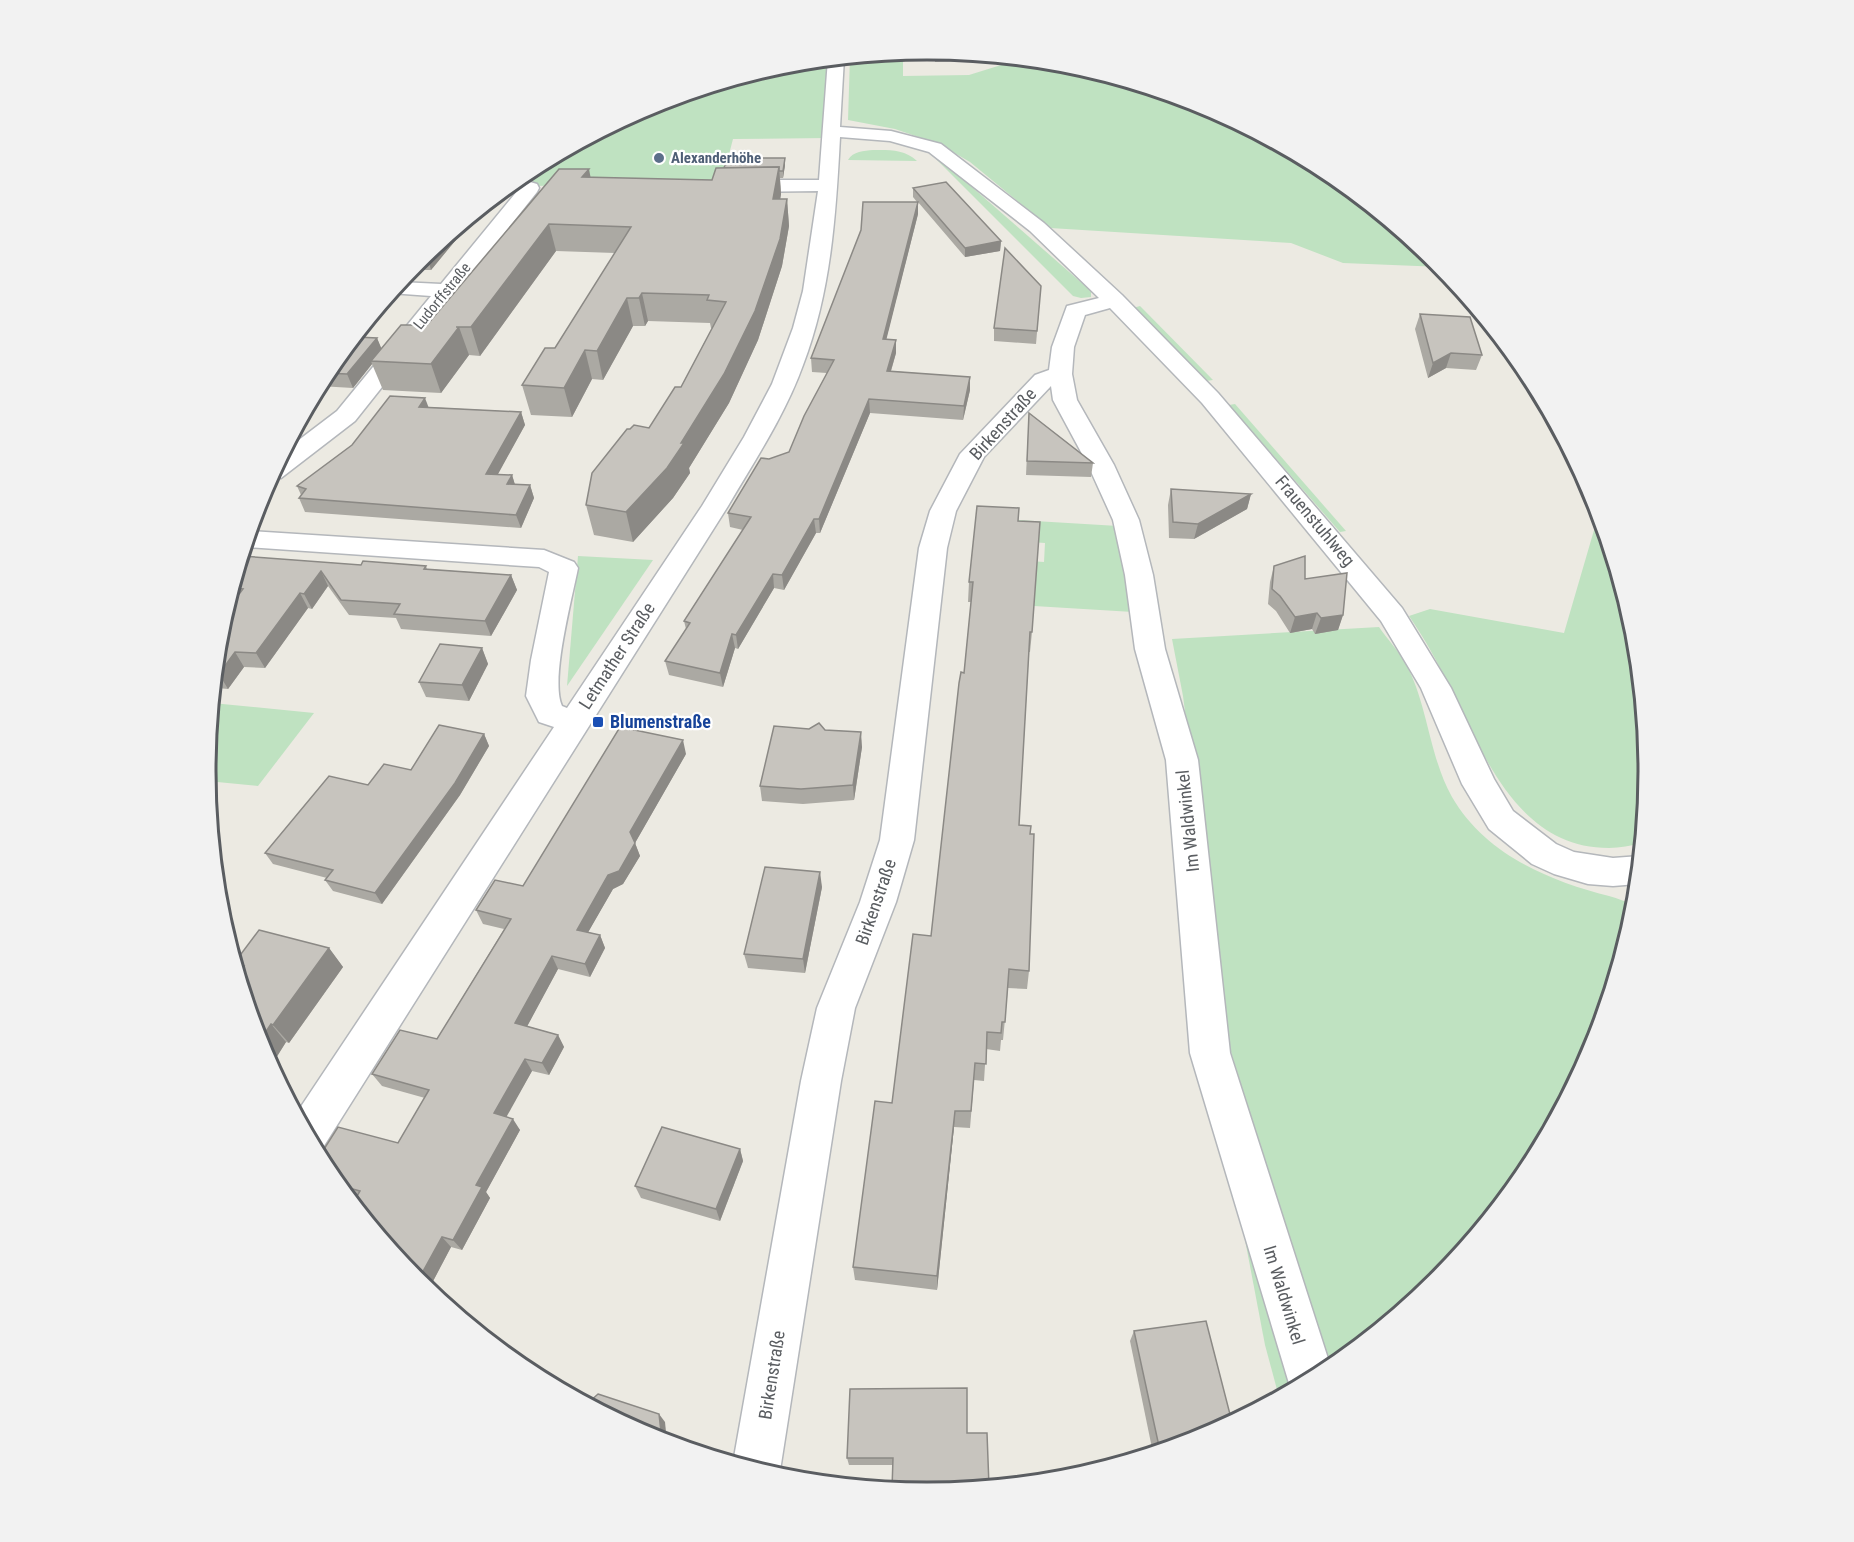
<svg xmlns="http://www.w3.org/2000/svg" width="1854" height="1542" viewBox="0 0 1854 1542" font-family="'Roboto Condensed',sans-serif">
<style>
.green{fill:#bfe2c1}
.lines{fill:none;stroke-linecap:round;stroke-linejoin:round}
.minor-casing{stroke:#b4b7bb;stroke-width:3}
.minor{fill:#fff;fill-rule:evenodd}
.wall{fill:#aba9a3}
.shaded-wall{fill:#8b8985}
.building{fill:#c7c4be;stroke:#8b8985;stroke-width:1.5}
.service-dot{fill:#5c6f8a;stroke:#fff;stroke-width:2}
.transit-dot{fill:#1a4fb4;stroke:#fff;stroke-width:2}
.labels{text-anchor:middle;stroke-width:4.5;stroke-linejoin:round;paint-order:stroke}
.far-service-label{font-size:15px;font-weight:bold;fill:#4e5e75;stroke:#fff;text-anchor:start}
.far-street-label{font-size:15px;fill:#5a5d61;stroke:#fff}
.street-label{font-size:18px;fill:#5a5d61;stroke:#fff}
.transit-label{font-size:18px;font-weight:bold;fill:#164399;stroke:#fff;text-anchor:start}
.rim{fill:none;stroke:#5a5d61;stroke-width:3}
</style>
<rect width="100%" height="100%" fill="#eceae2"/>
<g class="green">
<path d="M903 52V76L969 75 1020 59 1068 63 1203 105 1328 171 1442 267 1343 263 1291 243 1050 228 970 162 939 144 895 129 848 120 850 57Z"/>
<path d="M833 59 828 138 733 139 721 185 508 186 526 171 651 104 787 63Z"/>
<path d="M873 150C890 150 904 149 917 161L848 160C853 151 864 151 873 150Z"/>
<path d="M936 159 942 161 1091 291V297L1081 298 1073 296Z"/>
<path d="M1140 306 1213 380 1206 381 1133 308Z"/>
<path d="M1235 404 1346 531 1340 532 1229 405Z"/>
<path d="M1599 513 1635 631 1648 771 1641 844C1631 845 1620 848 1609 848 1518 848 1484 755 1450 688 1438 663 1425 639 1409 616L1430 609 1564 633Z"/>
<path d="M1018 520 1118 526 1133 612 1034 606 1015 560 1044 562 1045 543 1016 541Z"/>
<path d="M578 556 653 560 567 686Z"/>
<path d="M1379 627C1387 639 1399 651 1406 664 1428 705 1429 756 1452 797 1485 854 1549 881 1609 896 1618 898 1627 903 1635 904L1593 1047 1527 1172 1437 1281 1329 1370 1228 1042 1183 696 1172 639Z"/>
<path d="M212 703 314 713 258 786 207 781 206 771Z"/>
<path d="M1223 1124 1297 1387 1279 1397 1265 1345Z"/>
</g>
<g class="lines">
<g class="minor-casing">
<g id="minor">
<path d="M844 58 840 127 891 131 941 144 1044 223 1122 295 1218 393 1402 608 1451 688 1494 779 1513 811 1556 844 1574 852 1613 858 1640 856 1637 884 1613 886 1588 884 1554 874 1532 864 1489 829 1462 784 1421 688 1381 621 1202 403 1110 308 1085 315 1074 347 1072 374 1077 400 1114 465 1139 520 1153 575 1165 649 1198 760 1230 1053 1331 1368 1291 1390 1190 1053 1166 760 1135 649 1125 575 1113 520 1088 465 1053 400 1051 386 984 457 956 511 947 548 914 840 896 902 855 1008 841 1081 779 1477 733 1463 801 1081 817 1008 860 902 880 840 919 548 930 511 960 454 1035 375 1049 370 1052 347 1067 306 1099 298 1030 231 929 152 890 141 840 137C836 214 831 292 803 365 785 415 755 460 728 506L322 1149 316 1151 296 1114 554 727 539 722 526 696 531 660 549 572 539 567 245 547 250 531 544 550 574 562 578 568C572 599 550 680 562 706L567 708 702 506 744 437 772 384 793 328 803 291 818 191 737 192 730 190 728 186 730 182 737 180H819L828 59Z"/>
<path d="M530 182 537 184 539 188 537 192 355 421 281 478 268 480 283 452 337 411 431 296 390 293 400 282 441 284 523 184Z"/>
</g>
</g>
<use href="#minor" class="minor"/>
</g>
<g class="wall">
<path d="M934 50 964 53V61L935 62Z"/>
<path d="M785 158V165L783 178H780L781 194 780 199H787L789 226 782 266 758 340 729 403 689 468 690 473 673 498 633 542 594 535 586 505 630 429 649 428 681 387 712 328H711L710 323 648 321 645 326H633L603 380 592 379 572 417 531 415 522 385 555 348 615 253 556 251 480 356 469 355 441 393 383 390 372 364 353 388 319 386 327 370 377 338 381 349 427 325 590 178 712 180 724 168Z"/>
<path d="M913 188 1001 241 1000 251 965 257 918 202V214L886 339 896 340V353L891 371 970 377V390L963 420 870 413 820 533H816L784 590 774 588 738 649 735 648 723 687 669 675 665 661 686 629 684 621 743 530 730 527 728 513 769 459 789 452 827 373 812 372 811 358 917 202 913 197Z"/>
<path d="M473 215 474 218 431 270H417L409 279 401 280 417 261Z"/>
<path d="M1041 286 1036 344 994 341V328Z"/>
<path d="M1420 314 1482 355 1476 370 1446 368 1428 378 1415 329Z"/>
<path d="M428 407 521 412 525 425 497 475H512L515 485H530L534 498 521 528 305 512 299 498 301 495 297 486Z"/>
<path d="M1029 413 1093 463 1091 477 1026 475Z"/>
<path d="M1171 489 1251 494 1247 509 1194 539 1169 538 1168 505Z"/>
<path d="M1018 521 1032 632 1030 652H1029L1019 825 1029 971 1027 989 1008 988 1003 1040H1001L1000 1051 986 1049 984 1081 974 1080 970 1128 954 1127 937 1290 855 1280 853 1267 931 936 964 673 971 602H968L969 582Z"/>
<path d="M242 556 361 565 426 566 427 569 511 575 517 590 491 636 401 629 396 618 349 615 328 586 312 609 308 608 265 668 244 667 228 689 217 688 213 693 219 630 233 602H228Z"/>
<path d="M1274 566 1305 579 1343 615 1338 630 1315 634 1312 629 1290 633 1276 611 1268 604 1270 582Z"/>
<path d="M482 648 488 664 469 701 426 697 419 682Z"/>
<path d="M825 730 862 747 854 800 803 804 762 801 760 786Z"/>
<path d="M484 734 489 746 460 795 382 904 333 891 325 880 327 878 273 864 265 853 368 785 411 770Z"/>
<path d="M686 754 635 843 640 856 623 884 613 889 588 932 600 935 605 948 590 977 558 969 527 1026 558 1035 564 1047 549 1075 532 1071 506 1116 520 1130 486 1192 490 1198 462 1250 451 1247 431 1285 416 1280 353 1203 356 1198 346 1195 327 1172 398 1143 425 1098 382 1086 372 1074 437 1039 504 929 483 924 476 910 523 886Z"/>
<path d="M822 887 805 973 748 968 744 954Z"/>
<path d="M329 948 343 967 289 1043 286 1042 271 1066 260 1047 240 971 236 966 235 962Z"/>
<path d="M740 1149 743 1161 720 1221 641 1198 635 1186Z"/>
<path d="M1134 1331 1203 1438 1153 1453 1130 1341Z"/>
<path d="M967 1433 893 1465H849L847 1458Z"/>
</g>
<g class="shaded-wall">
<path d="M785 158V165L783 178V171Z"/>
<path d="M779 167 781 194 776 226 773 199Z"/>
<path d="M589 169 594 195 582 177Z"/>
<path d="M787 199 789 226 782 266 758 340 729 403 689 468 690 473 673 498 633 542 626 512Z"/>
<path d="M918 202V214L883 353V339Z"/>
<path d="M473 215 474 218 431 270 428 259 448 235Z"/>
<path d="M549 224 556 251 480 356 471 327Z"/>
<path d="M1001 241 1000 251 965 257V248Z"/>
<path d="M415 263 417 270 409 279 401 280Z"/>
<path d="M390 293 391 295 365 325V324Z"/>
<path d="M642 293 648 321 645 326 639 298Z"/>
<path d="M627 298 633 326 603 380 597 351Z"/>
<path d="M459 327 469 355 441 393 431 364Z"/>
<path d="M377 338 383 352 371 361 372 364 353 388 347 374Z"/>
<path d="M896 340V353L887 384V371Z"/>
<path d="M585 350 592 379 572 417 564 388Z"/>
<path d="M1451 353 1446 368 1428 378 1433 363Z"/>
<path d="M970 377V390L963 420 964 406Z"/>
<path d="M425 398 430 411 419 407Z"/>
<path d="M869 399 870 413 820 533 819 519Z"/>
<path d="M521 412 525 425 491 487 486 474Z"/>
<path d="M512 475 516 488 507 484Z"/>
<path d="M530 485 534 498 521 528 516 515Z"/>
<path d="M1251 494 1247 509 1194 539 1198 524Z"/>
<path d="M814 519 816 533 784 590 782 575Z"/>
<path d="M321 571 328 586 312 609 304 594Z"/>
<path d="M773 574 774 588 738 649 736 635Z"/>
<path d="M511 575 517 590 491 636 485 621Z"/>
<path d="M300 593 308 608 265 668 256 653Z"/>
<path d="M1317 613 1312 629 1290 633 1295 617Z"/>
<path d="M1343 615 1338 630 1315 634 1321 618Z"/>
<path d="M732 634 735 648 723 687 720 673Z"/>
<path d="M482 648 488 664 469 701 462 685Z"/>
<path d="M235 652 244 667 228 689 219 674Z"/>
<path d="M214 684 217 688 213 693Z"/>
<path d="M861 732 862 747 854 800 853 785Z"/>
<path d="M484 734 489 746 460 795 382 904 375 893Z"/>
<path d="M683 740 686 754 635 843 640 856 623 884 613 889 582 943 577 930 630 832Z"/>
<path d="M820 872 822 887 805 973 803 959Z"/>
<path d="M600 935 605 948 590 977 585 964Z"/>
<path d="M329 948 343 967 289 1043 273 1025Z"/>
<path d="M552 956 558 969 522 1036 515 1023Z"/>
<path d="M271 1024 286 1042 271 1066 260 1047 259 1042Z"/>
<path d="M558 1035 564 1047 549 1075 542 1063Z"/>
<path d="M525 1059 532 1071 502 1125 494 1113Z"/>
<path d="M955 1111 954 1127 937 1290V1276Z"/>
<path d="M513 1119 520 1130 486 1192 490 1198 462 1250 453 1240 476 1185Z"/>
<path d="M740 1149 743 1161 720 1221 716 1209Z"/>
<path d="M442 1237 451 1247 431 1285 421 1275Z"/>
<path d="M659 1414 665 1422 667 1442 662 1441Z"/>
</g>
<g class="building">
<path d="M727 158H785L783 171H779V167L724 168Z"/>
<path d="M779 167 773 199H787L780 239 755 311 724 374 681 443H684L667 468 626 512 586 505 592 473 627 429H630L634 425 649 428 675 387H681L726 302 707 300 709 295 642 293 639 298H627L597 351 585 350 564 388 522 385 545 348H555L631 227 549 224 471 327H456H459L431 364 371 361 401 325H427L559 169H589L582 177 712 180 716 168Z"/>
<path d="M946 182 1001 241 965 248 913 188Z"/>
<path d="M863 202H918L883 339 896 340 887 371 970 377 964 406 869 399 819 519H814L782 575 773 574 736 635 732 634 720 673 665 661 690 623 684 621 751 517 728 513 761 458 769 459 789 452 804 416 834 360 811 358 861 230Z"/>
<path d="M448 235 428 259H418Z"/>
<path d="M1005 248 1041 286 1037 331 994 328Z"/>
<path d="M1420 314 1470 317 1482 355 1451 353 1433 363Z"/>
<path d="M355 337 377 338 347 374 326 373Z"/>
<path d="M390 396 425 398 419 407 521 412 486 474 512 475 507 484 530 485 516 515 299 498 306 489 297 486 352 445Z"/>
<path d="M1029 413 1093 463 1027 461Z"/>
<path d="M1171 489 1251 494 1198 524 1173 522Z"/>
<path d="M977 506 1019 508 1018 521 1040 522 1032 632H1030L1019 825 1031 826 1030 834H1034L1029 971 1009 969 1005 1022H1002L1001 1033 987 1032 986 1064 975 1063 971 1111H955L937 1276 853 1267 875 1101 892 1103 913 934 931 936 959 683 961 672 964 673 973 582H969Z"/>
<path d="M242 556 361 565 363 561 426 566 424 569 511 575 485 621 394 614 400 604 341 600 321 571 304 594 300 593 256 653 235 652 219 674H215L219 630 225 613 243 589 232 588Z"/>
<path d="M1305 556V579L1347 573 1343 615 1321 618 1317 613 1295 617 1280 596 1272 589 1274 566Z"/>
<path d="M440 644 482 648 462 685 419 682Z"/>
<path d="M819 723 825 730 861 732 853 785 801 789 760 786 774 726 809 729Z"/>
<path d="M439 725 484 734 455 783 375 893 325 880 333 870 265 853 329 776 368 785 384 764 411 770Z"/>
<path d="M620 727 683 740 630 832 635 843 619 871 608 875 577 930 600 935 585 964 552 956 515 1023 558 1035 542 1063 525 1059 494 1113 513 1119 476 1185 482 1187 453 1240 442 1237 421 1275 409 1271 353 1203 360 1191 338 1185 327 1172 319 1157 338 1127 398 1143 429 1090 372 1074 400 1030 437 1039 511 919 476 910 495 880 523 886Z"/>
<path d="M765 867 820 872 803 959 744 954Z"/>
<path d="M259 930 329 948 273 1025 271 1024 259 1042 238 973 244 966 235 964V962Z"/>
<path d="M662 1127 740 1149 716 1209 635 1186Z"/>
<path d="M1206 1321 1232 1422 1203 1438 1160 1451 1134 1331Z"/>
<path d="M967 1388V1433H987L989 1486 927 1492 892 1489 893 1458H847L850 1389Z"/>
<path d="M598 1394 659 1414 662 1441 651 1437 582 1401 588 1403Z"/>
</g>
<circle class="service-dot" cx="659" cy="158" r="6"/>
<rect class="transit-dot" x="592" y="716" width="12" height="12" rx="3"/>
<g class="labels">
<g class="far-service-label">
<text x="671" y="163">Alexanderhöhe</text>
</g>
<g class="far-street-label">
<text transform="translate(442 296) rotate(-51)" y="5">Ludorffstraße</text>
</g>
<g class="street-label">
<text transform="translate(1003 424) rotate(-48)" y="6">Birkenstraße</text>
<text transform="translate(1315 521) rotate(50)" y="6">Frauenstuhlweg</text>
<text transform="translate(617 656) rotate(-57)" y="6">Letmather Straße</text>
<text transform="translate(1188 821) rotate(-96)" y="6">Im Waldwinkel</text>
<text transform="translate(876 902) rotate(-71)" y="6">Birkenstraße</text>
<text transform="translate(1284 1295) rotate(73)" y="6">Im Waldwinkel</text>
<text transform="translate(772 1375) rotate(-81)" y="6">Birkenstraße</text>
</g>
<g class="transit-label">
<text x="610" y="728">Blumenstraße</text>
</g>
</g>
<path d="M0 0H1854V1542H0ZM216 771a711 711 0 1 1 1422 0a711 711 0 1 1-1422 0Z" fill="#f2f2f2" fill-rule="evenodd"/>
<path class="rim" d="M216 771a711 711 0 1 1 1422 0a711 711 0 1 1-1422 0Z"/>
</svg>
